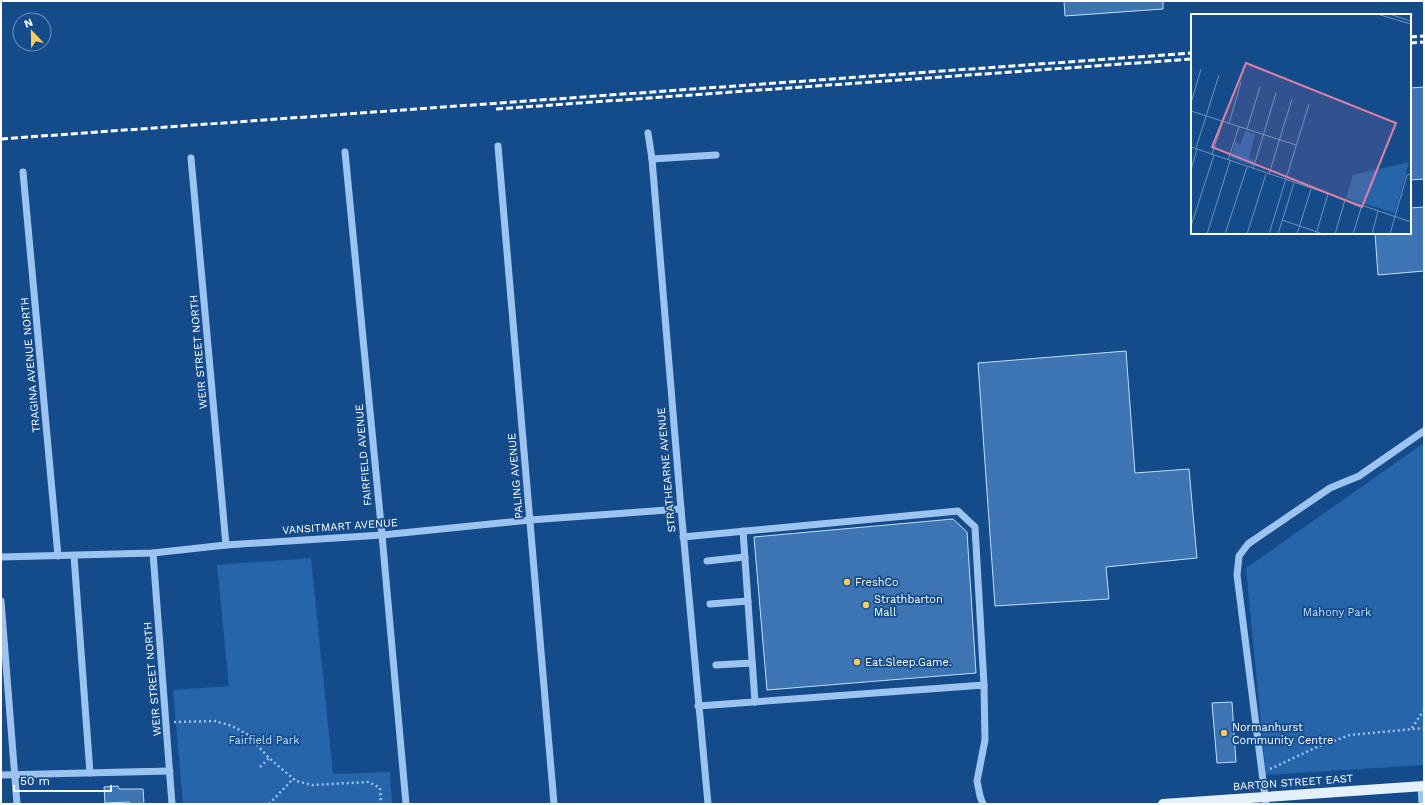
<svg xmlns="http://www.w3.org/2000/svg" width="1425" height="805" viewBox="0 0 1425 805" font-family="'Work Sans',sans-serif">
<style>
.green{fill:#2665aa}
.building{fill:#3d75b4;stroke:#c3defb}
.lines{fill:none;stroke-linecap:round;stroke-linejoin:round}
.path{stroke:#9dc4f0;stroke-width:2.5;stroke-dasharray:2 3;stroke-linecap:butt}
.minor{stroke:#9dc4f0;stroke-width:7}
.major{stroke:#e5f0ff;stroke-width:10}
.rail{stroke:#fff;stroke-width:3;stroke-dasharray:7 3;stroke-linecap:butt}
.poi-dot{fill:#ffcc5b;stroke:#144b8b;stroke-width:1.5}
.labels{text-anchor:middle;stroke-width:3.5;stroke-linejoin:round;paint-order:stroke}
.street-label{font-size:11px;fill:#fff;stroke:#144b8b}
.poi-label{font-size:11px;fill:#fff;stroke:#144b8b;text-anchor:start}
.park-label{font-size:11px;fill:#c3defb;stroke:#144b8b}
.inset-road{fill:none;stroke:#7293b9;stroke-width:1}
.view{fill:#dd80a5;fill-opacity:0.15;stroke:#dd80a5;stroke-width:2}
.inset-edge{fill:none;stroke:#fff;stroke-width:2}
</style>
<rect width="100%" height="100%" fill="#144b8b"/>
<g class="green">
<path d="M1424 443V765L1266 775 1246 568Z"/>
<path d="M311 558 333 774 390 772 392 804H183L173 690 229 686 217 565Z"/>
</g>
<g class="building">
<path d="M1064 1H1163V9L1065 16Z"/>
<path d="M1424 87V179L1410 180V88Z"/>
<path d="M1424 207V271L1378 275 1375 233H1410V208Z"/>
<path d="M1126 351 1135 473 1189 469 1197 558 1106 567 1109 599 995 606 978 363Z"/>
<path d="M953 519 967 532 976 673 767 690 754 537Z"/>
<path d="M1232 702 1236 762 1217 763 1212 703Z"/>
<path d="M118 786 119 789H143L144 804H130L129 802 105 803 104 787Z"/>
</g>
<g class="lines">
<g class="path">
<path d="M174 722 215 721 232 726 247 734 269 758 296 781 312 785 369 782 380 788 381 804"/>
<path d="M1412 728 1424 710"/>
<path d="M260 767 269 758"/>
<path d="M1270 769 1317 747 1350 735 1424 728"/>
<path d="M269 804 293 779"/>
</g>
<g class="minor">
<path d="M648 133 652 159 681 509 708 804"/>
<path d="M498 146 554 804"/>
<path d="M345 152 382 535 406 804"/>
<path d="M191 158 226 545"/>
<path d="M652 159 716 155"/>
<path d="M23 172 58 556"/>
<path d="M743 531 755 702"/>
<path d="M683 537 958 511 975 527 984 685"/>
<path d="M153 553 172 804"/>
<path d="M74 556 90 773"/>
<path d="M1 557 153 553 226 545 382 535 530 520 681 509"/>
<path d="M707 561 745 557"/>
<path d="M1 601 17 804"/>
<path d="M710 604 748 601"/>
<path d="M716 665 752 663"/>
<path d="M698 706 984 685 985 740 977 781 980 796 983 804"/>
<path d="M1 775 170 771"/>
<path d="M1421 786 1422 804"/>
<path d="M1266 804 1237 575 1239 556 1248 544 1330 488 1359 476 1424 431"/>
</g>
<path class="major" d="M1163 804 1424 786"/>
<g class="rail">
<path d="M1410 37 1424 36"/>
<path d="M1410 43 1424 42"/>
<path d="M496 109 1192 59"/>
<path d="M1 139 1192 53"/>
</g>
</g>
<g class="poi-dot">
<circle cx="847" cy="582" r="4"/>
<circle cx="866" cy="605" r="4"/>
<circle cx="857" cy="662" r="4"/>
<circle cx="1224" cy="733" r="4"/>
</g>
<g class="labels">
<g class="street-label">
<text transform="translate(198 352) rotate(-95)" y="4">WEIR STREET NORTH</text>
<text transform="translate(30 365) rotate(-95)" y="4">TRAGINA AVENUE NORTH</text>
<text transform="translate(363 455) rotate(-95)" y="4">FAIRFIELD AVENUE</text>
<text transform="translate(666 470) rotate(-95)" y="4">STRATHEARNE AVENUE</text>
<text transform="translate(515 476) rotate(-95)" y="4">PALING AVENUE</text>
<text transform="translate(340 526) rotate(-4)" y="4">VANSITMART AVENUE</text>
<text transform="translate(152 679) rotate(-95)" y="4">WEIR STREET NORTH</text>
<text transform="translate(1293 782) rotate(-4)" y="4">BARTON STREET EAST</text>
</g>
<g class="poi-label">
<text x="855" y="586">FreshCo</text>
<text x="874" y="603">Strathbarton<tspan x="874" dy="13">Mall</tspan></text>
<text x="865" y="666">Eat.Sleep.Game.</text>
<text x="1232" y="731">Normanhurst<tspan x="1232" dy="13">Community Centre</tspan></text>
</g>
<g class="park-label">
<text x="1337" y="616">Mahony Park</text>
<text x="264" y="744">Fairfield Park</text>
</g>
</g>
<g transform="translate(1191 14)">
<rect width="220" height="220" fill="#144b8b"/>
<path d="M54 117 64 120 58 144 64 146 61 152 40 144 44 128 50 130ZM218 148 204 199 155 184 162 161Z" fill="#2665aa"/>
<path class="inset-road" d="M186 0 220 10M198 0 220 7M0 89 10 55M0 97 105 131M38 109 50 68M56 115 69 73M0 133 220 208M5 134 28 61M21 140 32 107M37 146 48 113M62 155 85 79M0 156 6 135M78 160 101 85M91 206 132 220M0 212 23 141M16 220 39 147M34 220 56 153M56 220 75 160M78 220 118 90M87 220 103 169M106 220 120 175M125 220 137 180M144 220 154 186M162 220 171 191M181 220 187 197M199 220 216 161 220 160"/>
<path class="view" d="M55 49 205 109 171 193 21 133Z"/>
<rect width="220" height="220" class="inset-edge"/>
</g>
<rect width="1425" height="805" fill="none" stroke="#ffffff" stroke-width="4"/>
<g transform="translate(32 32) rotate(338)"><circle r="19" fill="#144b8b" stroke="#7293b9"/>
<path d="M0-3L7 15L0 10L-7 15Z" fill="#ffcc5b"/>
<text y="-6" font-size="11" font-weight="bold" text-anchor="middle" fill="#ffffff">N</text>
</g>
<path d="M14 785v6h97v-6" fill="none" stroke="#ffffff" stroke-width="2"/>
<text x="20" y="785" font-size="12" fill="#ffffff" stroke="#144b8b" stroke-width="3" paint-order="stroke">50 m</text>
</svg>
